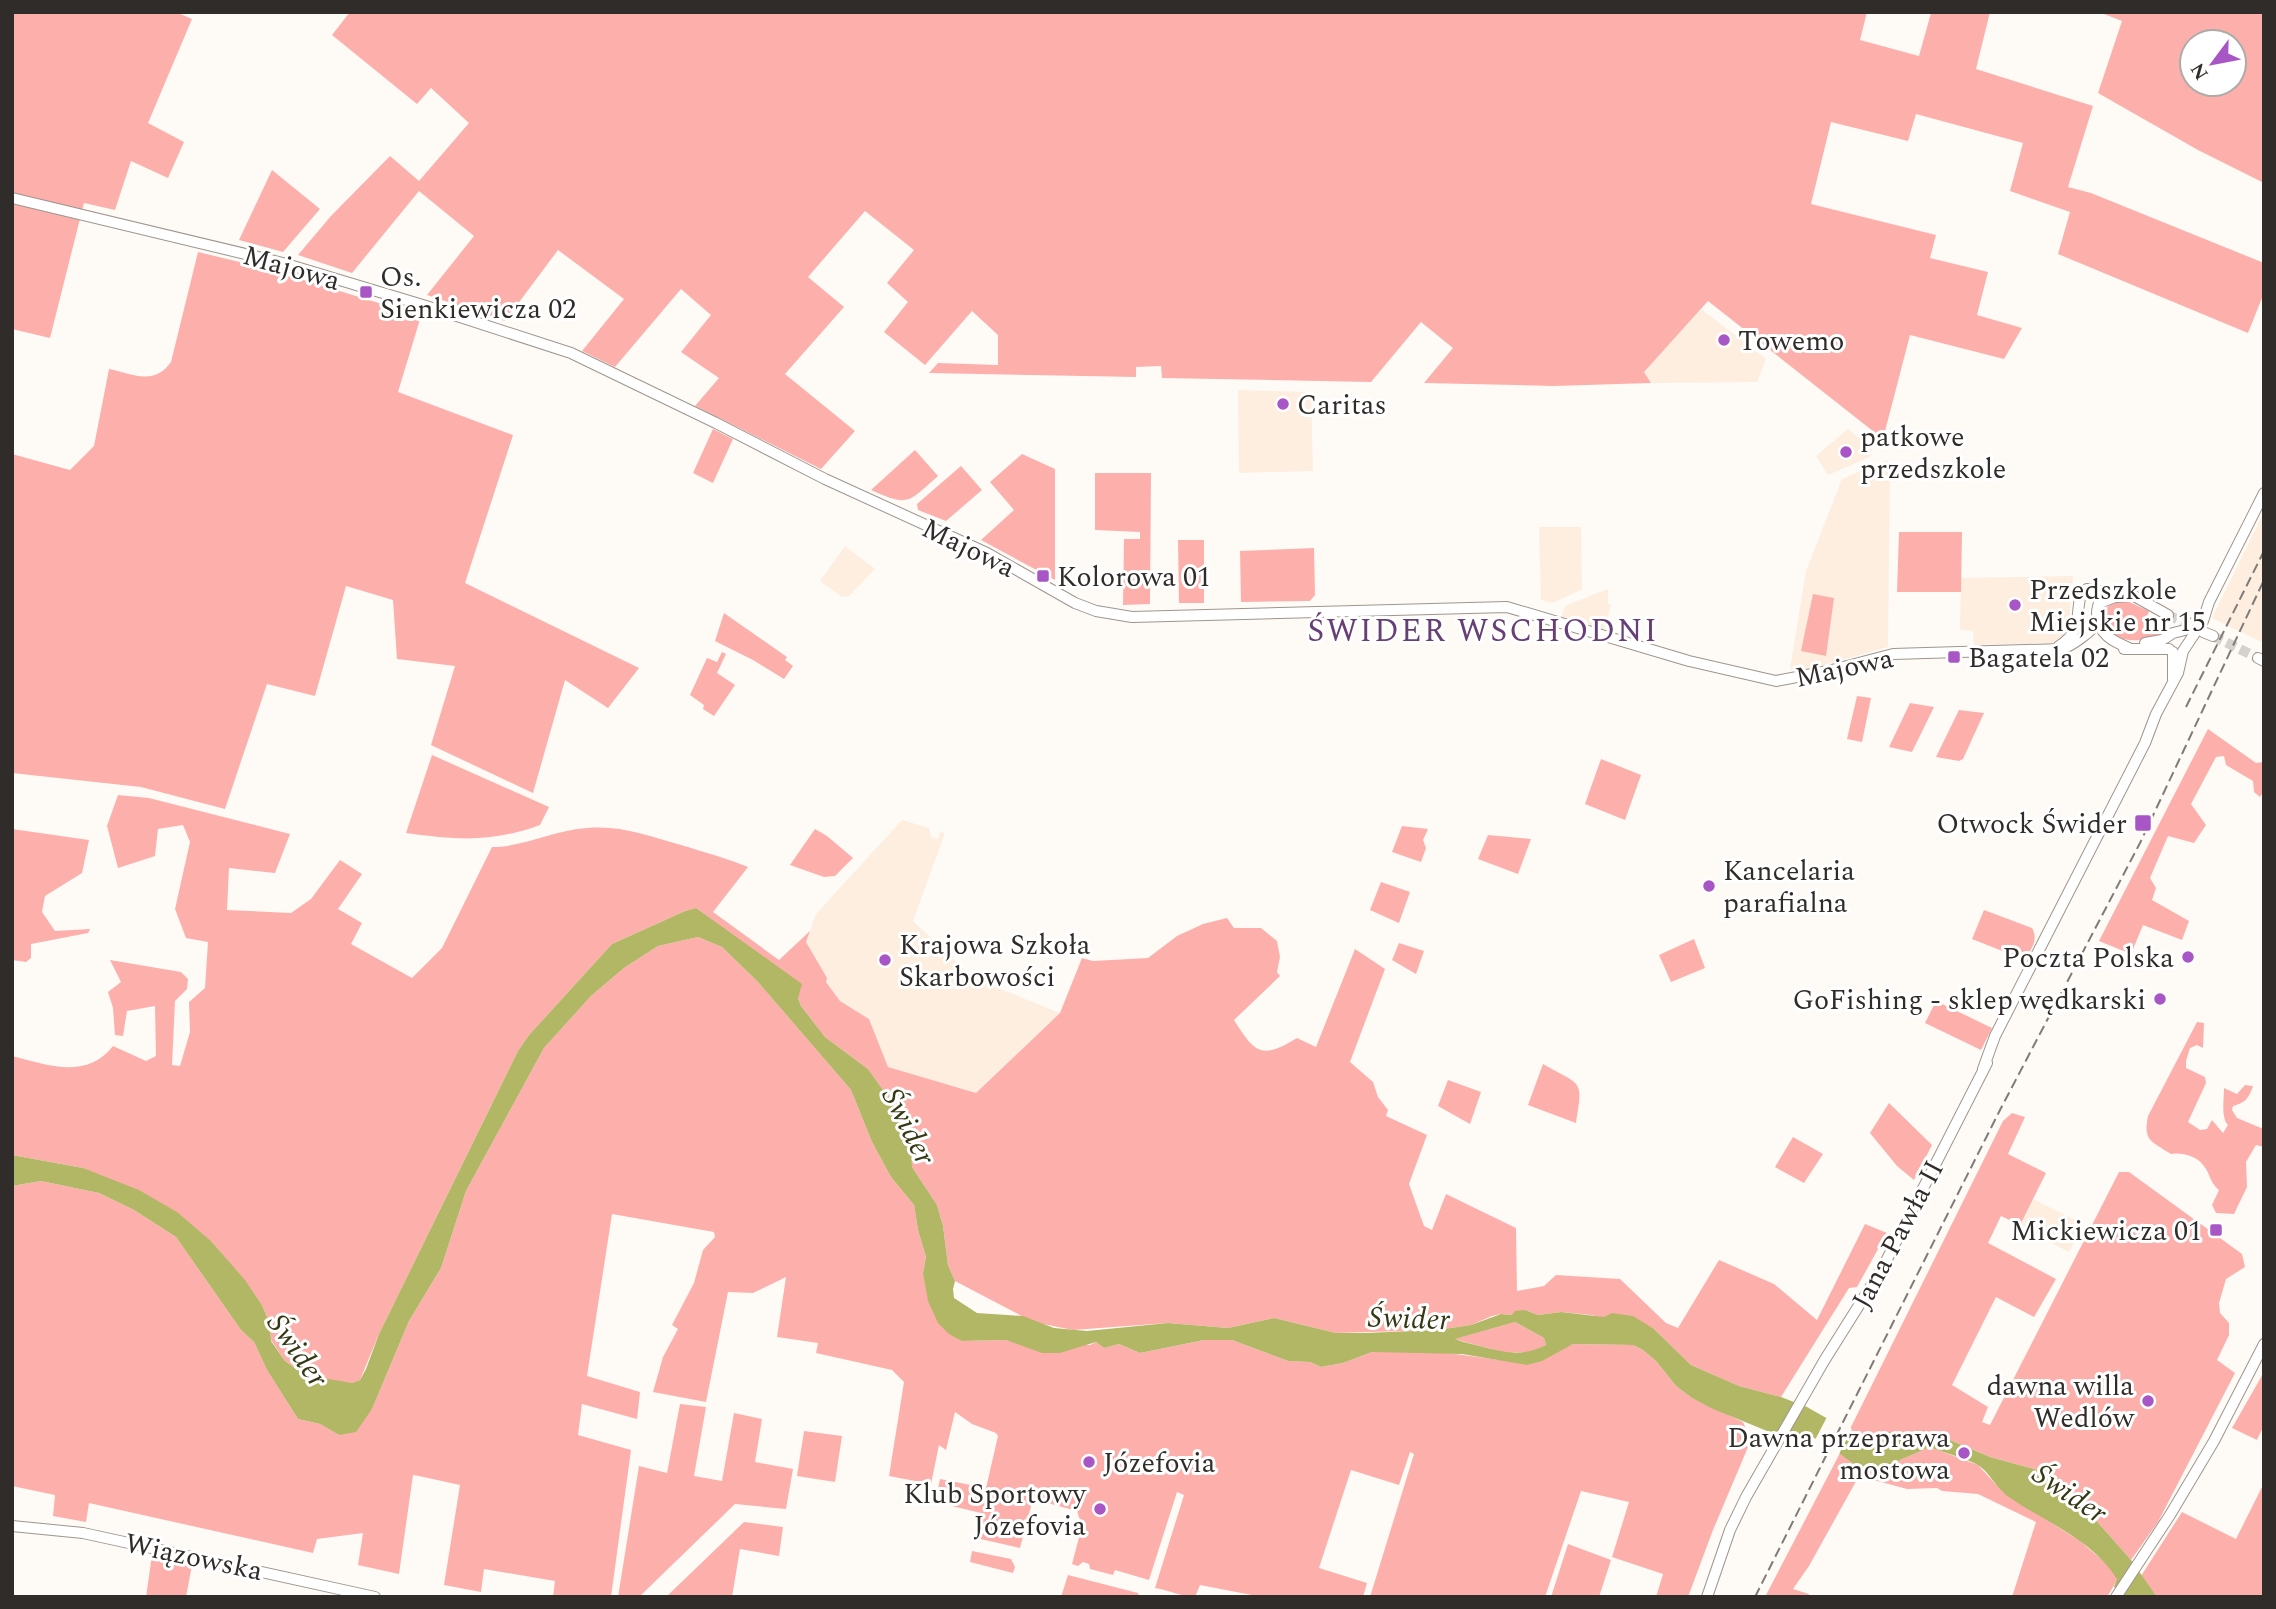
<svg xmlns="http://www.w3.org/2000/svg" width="2276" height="1609" viewBox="0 0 2276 1609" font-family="Spectral,serif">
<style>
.built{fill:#fdeedf}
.green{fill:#fdb0ab;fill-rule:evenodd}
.water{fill:#b1b765;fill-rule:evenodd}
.pier{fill:#fefbf7}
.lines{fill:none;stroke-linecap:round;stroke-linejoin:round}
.secondary-tunnel{stroke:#d5d2ce;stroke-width:10;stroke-dasharray:10 5;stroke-linecap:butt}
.secondary-casing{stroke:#9e958d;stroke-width:12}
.secondary{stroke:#fff;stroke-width:10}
.rail{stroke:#7f7b78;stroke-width:2;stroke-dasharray:10 5;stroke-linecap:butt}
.poi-dot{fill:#a855c5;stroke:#fff;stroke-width:2.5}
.labels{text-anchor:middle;stroke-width:6;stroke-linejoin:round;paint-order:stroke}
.street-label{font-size:28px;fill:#302c29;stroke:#fff}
.poi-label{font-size:28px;fill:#302c29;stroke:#fff;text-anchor:start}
.water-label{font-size:30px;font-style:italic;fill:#353814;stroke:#fff}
.quarter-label{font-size:32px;letter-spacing:2px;fill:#673e76;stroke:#fff}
</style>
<rect width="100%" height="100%" fill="#fefbf7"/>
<g class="built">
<path d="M1701 309 1766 359 1757 382 1651 383 1643 372Z"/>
<path d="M1238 390 1311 392 1313 471 1239 473Z"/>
<path d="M1848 429 1872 448 1870 457 1828 475 1816 456Z"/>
<path d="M1887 460 1890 466 1888 647 1799 672 1790 669 1806 571 1842 479Z"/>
<path d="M2264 512V643L2212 618Z"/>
<path d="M1539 527H1581L1582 589 1553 603 1541 600Z"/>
<path d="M845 546 875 569 849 596 842 597 820 581Z"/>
<path d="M2073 576 2068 631 2065 637 2056 643 1974 645 1973 631 1960 630 1961 578Z"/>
<path d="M1608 589V604L1611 605 1604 630 1562 618 1563 610 1567 605Z"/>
<path d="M902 820 929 828 931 837 938 839 940 832 945 833 913 921 973 978 1060 1013 976 1093 887 1067 869 1019 840 1001 826 982 806 942 816 914Z"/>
<path d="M2033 1199 2083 1224 2069 1252 2019 1226Z"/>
</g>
<g class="green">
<path d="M12 12H176L192 19 148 123 184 142 168 178 131 161 115 210 84 203 50 338 12 329Z"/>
<path d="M350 12H1867L1860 40 1919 56 1931 13 1928 12H1990L1976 69 2093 106 2068 187 2091 193 2264 263V293L2248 333 2058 254 2070 212 2010 191 2023 143 1916 114 1908 141 1831 122 1811 204 1936 235 1930 258 1988 272 1977 315 2022 328 2004 359 1910 335 1883 439 1708 301 1644 372 1651 383 1554 386 1424 383 1453 348 1421 322 1371 382 1162 378 1161 366 1136 367V377L929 373 938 363 998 365V335L972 311 925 365 884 332 908 302 887 283 914 250 865 211 808 277 844 307 785 374 855 431 821 469 695 406 719 378 681 352 711 315 681 289 615 367 582 351 624 299 558 250 505 321 427 295 474 236 419 191 352 273 298 255 331 216 390 156 419 181 469 123 431 88 417 104 332 35Z"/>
<path d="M2099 12H2264V183L2198 150 2098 93 2122 21ZM2234 42V84H2192V42Z"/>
<path d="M272 170 320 209 283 252 239 240Z"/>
<path d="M198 252 268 269 421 316 398 392 513 435 465 583 639 668 608 708 565 680 533 793 431 745 455 666 397 659 393 600 346 586 315 696 267 684 225 809 141 787 12 773V454L70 470 94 446 109 369C133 374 154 386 171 362Z"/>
<path d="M713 429 733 439 713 483 693 473Z"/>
<path d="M915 450 938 476C907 503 910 507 871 490Z"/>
<path d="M1022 454 1055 469V580L981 540 1014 510 990 482Z"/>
<path d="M961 466 982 490 946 521 918 510 917 504Z"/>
<path d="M1095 473H1151L1150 604 1123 605 1124 539H1140V532L1095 530Z"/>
<path d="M1899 532H1962L1961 592H1897Z"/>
<path d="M1178 540H1204V603H1179Z"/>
<path d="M1314 548 1315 595 1310 601 1241 602 1240 551Z"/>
<path d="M1813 594 1834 598 1826 656 1801 651Z"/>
<path d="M2127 601 2149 611 2147 617 2154 621 2161 628V634C2140 642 2125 644 2107 630 2099 609 2106 603 2127 601Z"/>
<path d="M724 613 787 657 785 660 793 666 784 679 753 660 715 641Z"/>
<path d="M722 652 726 654 717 673 735 685 714 716 703 709 704 705 690 695 707 658 717 662Z"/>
<path d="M1857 696 1871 698 1862 742 1847 739Z"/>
<path d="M1910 703 1934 707 1912 752 1889 747Z"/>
<path d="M1959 710 1984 713 1963 759 1959 761 1936 757Z"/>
<path d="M2208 729 2256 763 2264 762V791L2260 797 2254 792 2253 781 2226 765 2224 756 2216 757 2191 804 2206 825 2194 843 2168 836 2150 878 2156 888 2152 900 2189 921 2182 940 2143 925 2131 954 2099 941Z"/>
<path d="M432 755 549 807 540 825C490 843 458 840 406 833Z"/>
<path d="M1601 759 1641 775 1625 820 1585 804Z"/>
<path d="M118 795 149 798 290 834 275 873 229 868 227 910 291 913 311 899 340 860 362 874 338 909 362 923 351 944 412 978 442 948 492 847C524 847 554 830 587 828 621 825 649 836 681 845 704 852 726 858 748 867L713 912 779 960 810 931 806 942 827 978 826 982 840 1001 869 1019 888 1067 976 1093 1060 1013 1082 958 1093 961 1148 958 1177 936 1203 924 1227 918 1234 928H1261L1277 941 1280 957 1277 972 1280 976 1234 1020C1255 1053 1261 1060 1297 1038L1316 1047 1355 949 1385 969 1350 1062 1373 1082 1378 1097 1388 1110 1386 1116 1427 1135 1409 1184 1424 1226 1432 1230 1446 1194 1516 1228 1517 1291 1544 1286 1556 1275 1620 1279 1666 1323 1678 1328 1719 1260 1774 1284 1817 1320 1865 1224 1887 1233 1857 1287 1849 1288 1781 1397 1739 1386 1691 1365 1654 1329 1591 1315 1561 1312 1538 1315 1525 1310 1512 1315 1501 1314 1492 1316 1471 1325 1437 1330 1336 1333 1274 1318 1228 1328 1168 1323 1073 1330 1033 1322 955 1281 948 1265 943 1226 937 1205 912 1167 911 1140 904 1119 868 1069 825 1037 801 1006 798 998 742 942 696 908 685 911 612 944 529 1035 518 1051 379 1334 360 1380 352 1383 322 1380 305 1375 285 1361 271 1340 270 1324 262 1305 245 1281 212 1242 83 1168 12 1155V1056C47 1065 87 1080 113 1046L146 1061 156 1056 155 1006 127 1011 123 1036 115 1035 113 1008 108 992 121 982 110 960 181 972 188 979 187 989 175 1001 172 1065 180 1066 190 1032 189 1002 205 988 208 942 186 938 175 909 190 842 183 825 158 829 155 856 118 868 107 826Z"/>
<path d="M1402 826 1428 829 1423 840 1426 848 1421 862 1392 852Z"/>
<path d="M12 829 89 840 82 873 45 896 42 912 55 931 90 929 88 933 31 944V958L26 962 12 960Z"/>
<path d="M815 829 827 836 853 858 835 876 824 877 790 865Z"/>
<path d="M1488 835 1531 839 1518 874 1478 859Z"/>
<path d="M1381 882 1410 892 1399 923 1370 910Z"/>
<path d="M1984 910 2032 928C2039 940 2031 949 2025 960L1972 939Z"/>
<path d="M698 937 722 947 758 982 851 1090 872 1142 891 1177 914 1205 918 1230 926 1257 923 1273 962 1341 1006 1340 1020 1344 1090 1345 1096 1342 1104 1348 1119 1344 1140 1353 1204 1340H1232L1288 1361 1310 1362 1321 1367 1343 1363 1372 1352H1441L1500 1360 1561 1349 1573 1344 1633 1345 1643 1350 1656 1361 1676 1386 1692 1398 1743 1422 1751 1440 1713 1530 1688 1597H1656L1663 1574 1612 1557 1629 1502 1581 1491 1545 1597H1370L1414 1454 1410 1452 1399 1485 1351 1470 1319 1568 1367 1583 1363 1597H1262L1200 1585 1195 1597C1182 1597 1169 1590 1155 1588L1184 1495 1177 1492 1149 1580 1115 1570 1113 1575 1090 1569 1089 1564 1083 1562 1078 1566 1072 1564 1082 1526 1077 1511 1033 1499 1020 1548 976 1538 981 1513 935 1502 940 1479 986 1488 998 1436 996 1433 972 1424 955 1412 946 1450 939 1445 931 1484 889 1476 904 1382 892 1370 816 1353 818 1343 777 1337 786 1277 753 1293 728 1292 706 1402 653 1392 663 1357 678 1329 672 1325 694 1283 703 1250 715 1237 714 1232 612 1214 587 1376 640 1392 637 1419 582 1404 578 1435 631 1450 611 1597H553L555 1581 484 1569 481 1592 444 1585 460 1485 419 1476 413 1475 399 1574 358 1565 363 1533 317 1539 313 1553 89 1503 86 1522 53 1516 55 1495 12 1486V1186L41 1181 99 1193 134 1210 176 1237 241 1330 254 1342 267 1370 298 1419 320 1424 339 1435 361 1421 372 1409 409 1321 441 1268 466 1191 544 1048 591 996 624 968 658 946Z"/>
<path d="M1694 939 1705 968 1671 982 1659 955Z"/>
<path d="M1399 943 1424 951 1416 974 1392 960Z"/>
<path d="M1936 1001 1992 1028 1981 1050 1925 1023Z"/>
<path d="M2197 1022 2204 1023 2203 1048 2197 1045 2190 1048 2186 1061V1068L2205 1077 2206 1083 2188 1122 2200 1130 2207 1129 2212 1120 2223 1133 2228 1125C2221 1118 2224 1099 2224 1088L2237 1094 2245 1085 2253 1086C2249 1098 2245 1103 2233 1106L2232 1110 2237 1118 2261 1128 2264 1127V1147L2256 1145 2246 1162 2247 1187 2234 1214 2216 1213 2212 1205 2219 1190C2208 1180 2211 1174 2203 1165 2197 1156 2181 1152 2171 1154 2151 1141 2143 1141 2148 1116Z"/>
<path d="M1543 1064C1581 1086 1584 1078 1576 1123L1528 1105Z"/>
<path d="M1448 1080 1481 1092 1470 1124 1438 1106Z"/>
<path d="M1889 1103 1932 1145 1914 1180 1897 1166 1870 1133Z"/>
<path d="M2012 1113 2025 1117 2008 1154 2046 1173 2020 1225 2001 1216 1988 1243 2056 1279 2034 1317 1996 1297 1952 1385 1988 1407 1982 1422 1990 1425 2119 1172H2129L2242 1254 2245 1267 2226 1279 2219 1303 2220 1313 2229 1323V1335L2217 1360 2235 1373 2158 1522 2131 1560 2086 1509 2041 1471 1990 1457 1936 1434 1891 1432 1859 1439 1850 1436 1849 1431 2003 1121Z"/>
<path d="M1793 1137 1823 1154 1804 1183 1775 1167Z"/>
<path d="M1515 1322 1544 1338 1546 1345 1532 1352 1506 1353 1454 1339Z"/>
<path d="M2264 1372V1425L2257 1440 2232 1428Z"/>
<path d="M680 1404 706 1407 694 1476 722 1481 734 1413 762 1419 755 1462 793 1469 786 1509 735 1504 639 1597H618L639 1466 667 1473Z"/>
<path d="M804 1431 842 1436 835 1482 797 1476Z"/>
<path d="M1930 1447 1978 1465 2003 1492 2080 1541 2108 1565 2118 1579 2107 1597H2012L2036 1522 1978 1494 1942 1491 1937 1488 1907 1489 1859 1476 1809 1566 1793 1589 1809 1594 1808 1597H1765L1840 1453 1855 1465 1885 1471 1900 1460Z"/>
<path d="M2264 1483V1597H2157L2141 1576 2182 1512 2236 1539Z"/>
<path d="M744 1522 783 1527 779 1556 740 1549 732 1597H666Z"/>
<path d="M1568 1544 1611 1560 1599 1597H1551Z"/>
<path d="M972 1551 1011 1559 1015 1567 1013 1573 970 1562Z"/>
<path d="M152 1555 192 1565 186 1597H146Z"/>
<path d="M1068 1575 1138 1593 1140 1597H1061Z"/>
</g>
<path class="water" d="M696 908 802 984 798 998 801 1006 825 1037 868 1069 904 1119 911 1140 912 1167 937 1205 943 1226 948 1265 955 1281 953 1289 954 1298 977 1313 1023 1316 1054 1328 1087 1331 1168 1323 1228 1328 1274 1318 1336 1333H1365L1437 1330 1471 1325 1501 1314 1512 1315 1515 1311 1525 1310 1538 1315 1561 1312 1604 1317 1612 1313 1633 1316 1654 1329 1691 1365 1739 1386 1781 1397 1807 1407 1849 1431 1851 1436 1859 1439 1868 1434 1891 1432 1936 1434 1990 1457 2041 1471 2086 1509 2131 1560 2157 1597H2126L2114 1587 2117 1579C2091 1538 2044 1522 2006 1495 1995 1486 1988 1470 1976 1464 1962 1457 1945 1453 1930 1447L1900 1460 1885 1471 1855 1465 1824 1442 1809 1436 1789 1440 1713 1409 1692 1398 1676 1386 1656 1361 1643 1350 1633 1345 1573 1344 1542 1361 1527 1365 1462 1354 1372 1352 1343 1363 1321 1367 1310 1362 1288 1361 1232 1340H1204L1140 1353 1119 1344 1104 1348 1096 1342 1060 1353H1042L1006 1340 962 1341 949 1334 938 1323 928 1301 923 1273 926 1257 918 1230 914 1205 891 1177 872 1142 851 1090 758 982 722 947 698 937 658 946 624 968 591 996 544 1048 466 1191 441 1268 409 1321 372 1409 356 1432 339 1435 320 1424 298 1419 267 1370 254 1342 241 1330 176 1237 134 1210 99 1193 41 1181 12 1186V1155L83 1168 139 1190 177 1212 212 1242 245 1280 262 1305 270 1324 271 1341 285 1361 305 1375 352 1383 360 1380 366 1369 379 1334 518 1051 529 1035 612 944 685 911ZM1515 1322 1544 1338 1546 1345C1519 1358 1504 1352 1476 1345 1469 1343 1462 1342 1455 1339Z"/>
<path class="pier" d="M1828 1415 1852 1429 1838 1456 1814 1442Z"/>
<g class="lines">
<g class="secondary-tunnel">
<path d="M2168 615 2197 629"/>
<path d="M2213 636 2258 658"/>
</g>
<g class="secondary-casing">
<g id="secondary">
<path d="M12 198 283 263 426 306 571 353 716 423 825 479 987 553 1075 603 1096 611 1132 617 1507 607 1689 661 1776 681 1828 671 1893 654 2062 649C2072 646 2093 630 2098 622"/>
<path d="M2095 591H2125L2168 615"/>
<path d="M2099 603 2115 597 2129 596"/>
<path d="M2203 632 2213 636"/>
<path d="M2145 643 2162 640 2173 633 2185 630 2205 614"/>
<path d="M2059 646C2083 631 2075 616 2081 594L2087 589H2092L2100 596C2100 602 2097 607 2097 613 2098 634 2112 641 2129 648"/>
<path d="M2124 649H2169"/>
<path d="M2258 658 2264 661"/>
<path d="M2173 679V652"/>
<path d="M1983 1069 1995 1036 2145 743 2156 714 2178 673 2183 651 2203 621 2209 602 2264 493"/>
<path d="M12 1526 83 1533 375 1597"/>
<path d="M1707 1597 1730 1530 1746 1497 1824 1361 1883 1267 1987 1063"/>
<path d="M2116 1597 2170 1515 2214 1441 2264 1344"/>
</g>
</g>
<use href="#secondary" class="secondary"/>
<g class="rail">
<path d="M2186 707 2264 551"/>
<path d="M1755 1597 2000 1110 2140 843 2264 580"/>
</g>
</g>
<g class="poi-dot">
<rect x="359" y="285" width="14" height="14" rx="3.5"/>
<circle cx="1724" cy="340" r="7"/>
<circle cx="1283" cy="404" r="7"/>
<circle cx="1846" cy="452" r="7"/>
<rect x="1036" y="569" width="14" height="14" rx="3.5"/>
<circle cx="2015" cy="605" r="7"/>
<rect x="1947" y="650" width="14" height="14" rx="3.5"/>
<rect x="2134" y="814" width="18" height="18" rx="3.5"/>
<circle cx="1709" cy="886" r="7"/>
<circle cx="2188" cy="957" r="7"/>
<circle cx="885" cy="960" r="7"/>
<circle cx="2160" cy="999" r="7"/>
<rect x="2209" y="1223" width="14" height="14" rx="3.5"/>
<circle cx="2148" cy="1401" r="7"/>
<circle cx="1964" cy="1453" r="7"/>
<circle cx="1089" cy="1462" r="7"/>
<circle cx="1100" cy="1509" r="7"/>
</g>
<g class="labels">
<g class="street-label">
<text transform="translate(292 267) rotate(16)" y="10">Majowa</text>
<text transform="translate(969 547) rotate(26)" y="10">Majowa</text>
<text transform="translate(1844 667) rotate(-12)" y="10">Majowa</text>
<text transform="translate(1897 1234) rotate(-62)" y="10">Jana Pawła II</text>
<text transform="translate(194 1556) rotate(12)" y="10">Wiązowska</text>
</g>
<g class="poi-label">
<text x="380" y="286">Os.<tspan x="380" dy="32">Sienkiewicza 02</tspan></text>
<text x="1738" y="350">Towemo</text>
<text x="1297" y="414">Caritas</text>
<text x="1860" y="446">patkowe<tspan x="1860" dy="32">przedszkole</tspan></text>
<text x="1057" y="586">Kolorowa 01</text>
<text x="2029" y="599">Przedszkole<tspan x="2029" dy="32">Miejskie nr 15</tspan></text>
<text x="1968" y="667">Bagatela 02</text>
<text x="2127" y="833" text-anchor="end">Otwock Świder</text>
<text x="1723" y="880">Kancelaria<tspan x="1723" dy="32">parafialna</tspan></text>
<text x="899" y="954">Krajowa Szkoła<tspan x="899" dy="32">Skarbowości</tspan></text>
<text x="2174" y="967" text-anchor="end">Poczta Polska</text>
<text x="2146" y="1009" text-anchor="end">GoFishing - sklep wędkarski</text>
<text x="2202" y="1240" text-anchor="end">Mickiewicza 01</text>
<text x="2134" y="1395" text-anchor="end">dawna willa<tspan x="2134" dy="32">Wedlów</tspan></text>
<text x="1950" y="1447" text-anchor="end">Dawna przeprawa<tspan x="1950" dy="32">mostowa</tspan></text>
<text x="1103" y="1472">Józefovia</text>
<text x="1086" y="1503" text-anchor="end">Klub Sportowy<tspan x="1086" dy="32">Józefovia</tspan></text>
</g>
<g class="water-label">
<text transform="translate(909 1126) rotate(63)" y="10">Świder</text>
<text transform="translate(1409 1318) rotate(2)" y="10">Świder</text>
<text transform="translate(298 1350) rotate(55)" y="10">Świder</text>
<text transform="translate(2070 1493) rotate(34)" y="10">Świder</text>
</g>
<g class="quarter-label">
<text x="1483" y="641">ŚWIDER WSCHODNI</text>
</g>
</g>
<rect width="2276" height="1609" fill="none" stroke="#302c29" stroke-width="28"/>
<g transform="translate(2213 63) rotate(238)"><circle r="33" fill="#ffffff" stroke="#acaba9" stroke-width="2"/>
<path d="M0-5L12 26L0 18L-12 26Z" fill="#a855c5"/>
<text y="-10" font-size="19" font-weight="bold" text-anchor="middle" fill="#302c29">N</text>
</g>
</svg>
